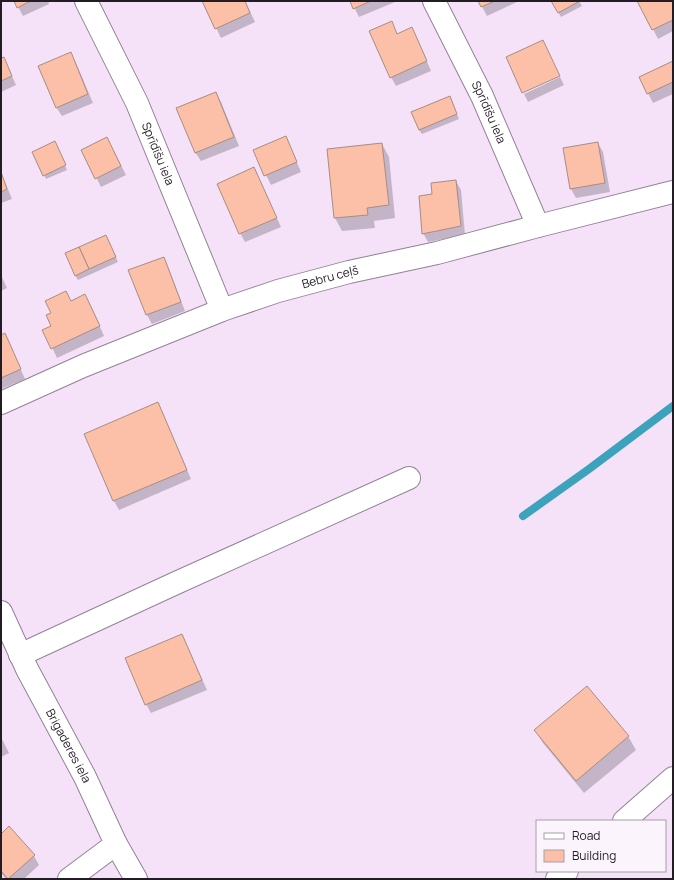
<svg xmlns="http://www.w3.org/2000/svg" width="674" height="880" viewBox="0 0 674 880" font-family="Manrope,sans-serif">
<style>
.shadow{fill:#0003}
.lines{fill:none;stroke-linecap:round;stroke-linejoin:round}
.stream{stroke:#3da2bc;stroke-width:8}
.building{fill:#fcc0a8;stroke:#a78d82}
.street-casing{stroke:#938296;stroke-width:24}
.secondary-casing{stroke:#938296;stroke-width:24}
.street{stroke:#fff;stroke-width:22}
.secondary{stroke:#fff;stroke-width:22}
.labels{text-anchor:middle;stroke-width:3;stroke-linejoin:round;paint-order:stroke}
.street-label{font-size:12px;fill:#221c24;stroke:#fcf4fd}
</style>
<rect width="100%" height="100%" fill="#f5e2f9"/>
<g class="shadow">
<path d="M15 1H48L49 4 23 16Z"/>
<path d="M203 1H245L255 22 221 38Z"/>
<path d="M351 1H394L395 2 359 17Z"/>
<path d="M479 1H519L487 16Z"/>
<path d="M552 1H579L582 6 561 17Z"/>
<path d="M639 1H673V31L658 39Z"/>
<path d="M391 22 398 35 417 38 431 71 396 86 391 77Z"/>
<path d="M71 54 76 63 93 103 62 116 56 107Z"/>
<path d="M1 59 8 67 16 85 1 92Z"/>
<path d="M673 62V94L653 103 640 77Z"/>
<path d="M560 77 564 85 528 102 524 94Z"/>
<path d="M216 93 221 102 239 146 201 161 195 152Z"/>
<path d="M450 97 459 119 422 134 419 130Z"/>
<path d="M107 138 126 175 101 187 83 150Z"/>
<path d="M598 143 603 152 610 192 576 198 571 189Z"/>
<path d="M382 144 389 157 395 218 374 221 375 228 342 231 335 218 328 150Z"/>
<path d="M290 146 301 172 271 185 254 151Z"/>
<path d="M57 147 67 170 46 179 44 175Z"/>
<path d="M254 168 281 227 245 242 240 233Z"/>
<path d="M1 172 12 199 1 203Z"/>
<path d="M456 181 461 190 465 235 428 242 423 233Z"/>
<path d="M108 241 118 262 78 280 75 275Z"/>
<path d="M163 258 168 267 185 311 152 324 147 315 130 271Z"/>
<path d="M1 275 7 288 1 291Z"/>
<path d="M66 292 71 301 90 304 104 336 57 358 44 330 53 326 52 313Z"/>
<path d="M1 336 9 343 25 379 1 389Z"/>
<path d="M162 412 191 479 119 510 114 501 85 434Z"/>
<path d="M182 635 207 690 151 713 146 704Z"/>
<path d="M587 687 628 736 636 750 584 793 543 743 535 730Z"/>
<path d="M1 737 9 753 1 757Z"/>
<path d="M1 835 34 856 39 865 24 879H6L1 873Z"/>
</g>
<g class="lines">
<path class="stream" d="M523 516 589 469 673 406"/>
</g>
<g class="building">
<path d="M14 1H31L17 8Z"/>
<path d="M202 1H245L250 13 215 29Z"/>
<path d="M350 1H371L353 9Z"/>
<path d="M478 1H495L481 7Z"/>
<path d="M551 1H580L558 13Z"/>
<path d="M637 1H673V20L652 30Z"/>
<path d="M392 21 397 34 412 27 427 61 390 78 369 31Z"/>
<path d="M543 40 560 76 522 93 506 57Z"/>
<path d="M71 52 88 94 56 108 38 66Z"/>
<path d="M4 57 12 76 1 81V58Z"/>
<path d="M673 61V82L647 94 639 77Z"/>
<path d="M216 92 234 137 195 153 176 108Z"/>
<path d="M450 96 457 114 419 130 411 112Z"/>
<path d="M286 136 297 162 264 176 253 150Z"/>
<path d="M107 137 121 166 95 179 81 150Z"/>
<path d="M55 141 66 165 43 176 32 152Z"/>
<path d="M598 142 605 183 570 189 563 148Z"/>
<path d="M382 143 389 205 367 208 368 215 334 218 327 149Z"/>
<path d="M254 167 277 218 239 234 217 184Z"/>
<path d="M1 172 7 189 1 192Z"/>
<path d="M456 180 461 226 422 234 419 196 432 194 431 183Z"/>
<path d="M106 235 116 257 89 269 79 247Z"/>
<path d="M79 247 89 269 75 276 65 253Z"/>
<path d="M164 257 181 302 146 315 128 270Z"/>
<path d="M66 291 71 301 85 294 100 326 51 349 42 330 51 326 46 315 51 313 45 301Z"/>
<path d="M5 333 21 369 1 378V335Z"/>
<path d="M158 402 187 470 113 501 84 434Z"/>
<path d="M182 634 202 680 145 705 125 658Z"/>
<path d="M587 686 629 736 576 781 534 730Z"/>
<path d="M9 826 35 855 8 879 1 871V834Z"/>
</g>
<g class="lines">
<g class="street-casing">
<g id="street">
<path id="s1" d="M86 1 137 103 222 310"/>
<path id="s2" d="M434 1 482 96 538 226"/>
<path id="s3" d="M1 403 83 366 222 310 278 291 349 272 437 253 538 226 673 192"/>
<path id="s4" d="M1 612 27 669 85 777 116 844 136 879"/>
<path d="M20 655 176 583 409 478"/>
<path d="M69 879 116 844"/>
</g>
</g>
<g class="secondary-casing">
<g id="secondary">
<path d="M624 821 673 778"/>
<path d="M557 879 567 871"/>
</g>
</g>
<use href="#street" class="street"/>
<use href="#secondary" class="secondary"/>
</g>
<g class="labels">
<g class="street-label">
<text dy="4" stroke="none"><textPath href="#s2" startOffset="124">Sprīdīšu iela</textPath></text>
<text dy="4" stroke="none"><textPath href="#s1" startOffset="169">Sprīdīšu iela</textPath></text>
<text dy="4" stroke="none"><textPath href="#s3" startOffset="353">Bebru ceļš</textPath></text>
<text dy="4" stroke="none"><textPath href="#s4" startOffset="150">Brigaderes iela</textPath></text>
</g>
</g>
<rect width="674" height="880" fill="none" stroke="#221c24" stroke-width="4"/>
<rect x="536" y="820" width="130" height="52" fill="#fcf4fd" stroke="#a59ea6"/>
<rect x="544" y="833" width="20" height="6" fill="#ffffff" stroke="#a59ea6"/>
<text x="572" y="840" font-size="12" fill="#221c24">Road</text>
<rect x="544" y="850" width="20" height="12" fill="#fcc0a8" stroke="#a59ea6"/>
<text x="572" y="860" font-size="12" fill="#221c24">Building</text>
</svg>
